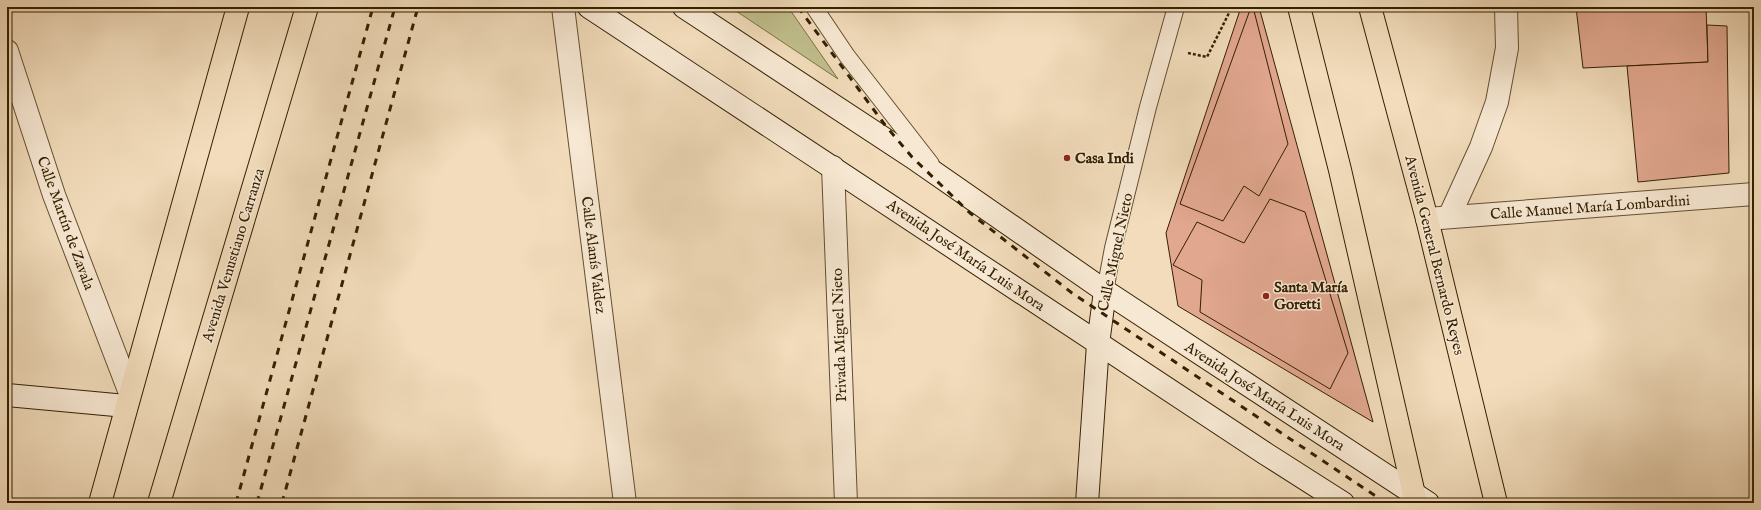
<svg xmlns="http://www.w3.org/2000/svg" width="1761" height="510" viewBox="0 0 1761 510" font-family="'IM FELL English',serif">
<style>
.green{fill:#c0bf8c;stroke:#7a7046}
.building{fill:#e1a78f;stroke:#342001}
.lines{fill:none;stroke-linecap:round;stroke-linejoin:round}
.lane-casing{stroke:#644f30;stroke-width:18}
.street-casing{stroke:#644f30;stroke-width:24}
.secondary-casing{stroke:#342001;stroke-width:24}
.primary-casing{stroke:#342001;stroke-width:24}
.path{stroke:#342001;stroke-width:2.5;stroke-dasharray:3 2;stroke-linecap:butt}
.lane{stroke:#f7e8d3;stroke-width:16}
.street{stroke:#f7e8d3;stroke-width:22}
.secondary{stroke:#f7e8d3;stroke-width:22}
.primary{stroke:#f2dcbb;stroke-width:22}
.rail{stroke:#342001;stroke-width:3;stroke-dasharray:7 7;stroke-linecap:butt}
.poi-dot{fill:#8f2418;stroke:#f7e8d3;stroke-width:1.5}
.labels{text-anchor:middle;stroke-width:3;stroke-linejoin:round;paint-order:stroke}
.poi-label{font-size:15px;font-weight:bold;fill:#342001;stroke:#f7e8d3;text-anchor:start}
.street-label{font-size:15px;fill:#342001;stroke:#f7e8d3}
</style>
<rect width="100%" height="100%" fill="#f2dcbb"/>
<filter id="stains"><feTurbulence type="fractalNoise" baseFrequency=".005" numOctaves="4"/><feColorMatrix values="0 0 0 0 .2 0 0 0 0 .09 0 0 0 0 .02 0 0 0 .5 -.17"/></filter>
<radialGradient id="worn" r=".72"><stop offset=".6" stop-color="#630" stop-opacity="0"/><stop offset="1" stop-color="#630" stop-opacity=".3"/></radialGradient>
<path class="green" d="M730 7H788L838 79Z"/>
<g class="building">
<path d="M1241 7H1259L1373 422 1178 306 1166 233Z"/>
<path d="M1251 7H1253L1288 144 1259 196 1244 186 1223 221 1180 204Z"/>
<path d="M1576 7H1706L1708 62 1583 68Z"/>
<path d="M1707 25 1727 26 1729 173 1638 182 1627 66 1708 62Z"/>
<path d="M1270 199 1305 212 1348 353 1330 389 1200 312 1202 280 1173 265 1197 222 1244 243Z"/>
</g>
<g class="lines">
<g class="lane-casing">
<g id="lane">
<path d="M814 7 847 56 931 164"/>
<path d="M1105 291 1113 248 1148 107 1176 7"/>
</g>
</g>
<g class="street-casing">
<g id="street">
<path d="M563 7 625 503"/>
<path d="M7 51 54 195 130 393"/>
<path d="M833 167 846 503"/>
<path d="M1449 217 1481 147 1497 102 1507 48 1506 7"/>
<path d="M1427 219 1754 194"/>
</g>
</g>
<g class="secondary-casing">
<g id="secondary">
<path d="M589 7 1266 454 1343 503"/>
<path d="M684 7 912 157 1105 291 1428 503"/>
<path d="M7 395 126 406"/>
<path d="M1087 503 1098 344 1105 291"/>
</g>
</g>
<g class="primary-casing">
<g id="primary">
<path d="M1299 7 1340 170 1416 503"/>
<path d="M1370 7 1427 219 1496 503"/>
<path d="M100 503 238 7"/>
<path d="M159 503 307 7"/>
</g>
</g>
<g class="path">
<path d="M1420 7 1421 9 1425 7"/>
<path d="M1188 53 1207 57 1232 7"/>
</g>
<use href="#lane" class="lane"/>
<use href="#street" class="street"/>
<use href="#secondary" class="secondary"/>
<use href="#primary" class="primary"/>
<g class="rail">
<path d="M798 7 885 125 912 157 970 213 1072 293 1386 503"/>
<path d="M236 503 373 7"/>
<path d="M257 503 395 7"/>
<path d="M282 503 418 7"/>
</g>
</g>
<g class="poi-dot">
<circle cx="1067" cy="158" r="4"/>
<circle cx="1266" cy="296" r="4"/>
</g>
<g class="labels">
<g class="poi-label">
<text x="1075" y="163">Casa Indi</text>
<text x="1274" y="292">Santa María<tspan x="1274" dy="17">Goretti</tspan></text>
</g>
<g class="street-label">
<text transform="translate(1590 207) rotate(-4)" y="5">Calle Manuel María Lombardini</text>
<text transform="translate(66 223) rotate(70)" y="5">Calle Martín de Zavala</text>
<text transform="translate(1115 252) rotate(-78)" y="5">Calle Miguel Nieto</text>
<text transform="translate(233 255) rotate(-73)" y="5">Avenida Venustiano Carranza</text>
<text transform="translate(594 255) rotate(83)" y="5">Calle Alanís Valdez</text>
<text transform="translate(966 255) rotate(34)" y="5">Avenida José María Luis Mora</text>
<text transform="translate(1435 255) rotate(76)" y="5">Avenida General Bernardo Reyes</text>
<text transform="translate(839 335) rotate(-92)" y="5">Privada Miguel Nieto</text>
<text transform="translate(1265 396) rotate(33)" y="5">Avenida José María Luis Mora</text>
</g>
</g>
<rect width="1761" height="510" fill="none" stroke="#f2dcbb" stroke-width="24"/>
<rect x="8" y="8" width="1745" height="494" fill="none" stroke="#342001" stroke-width="2"/>
<rect x="12" y="12" width="1737" height="486" fill="none" stroke="#342001"/>
<rect width="100%" height="100%" filter="url(#stains)"/>
<rect width="100%" height="100%" fill="url(#worn)"/>
</svg>
